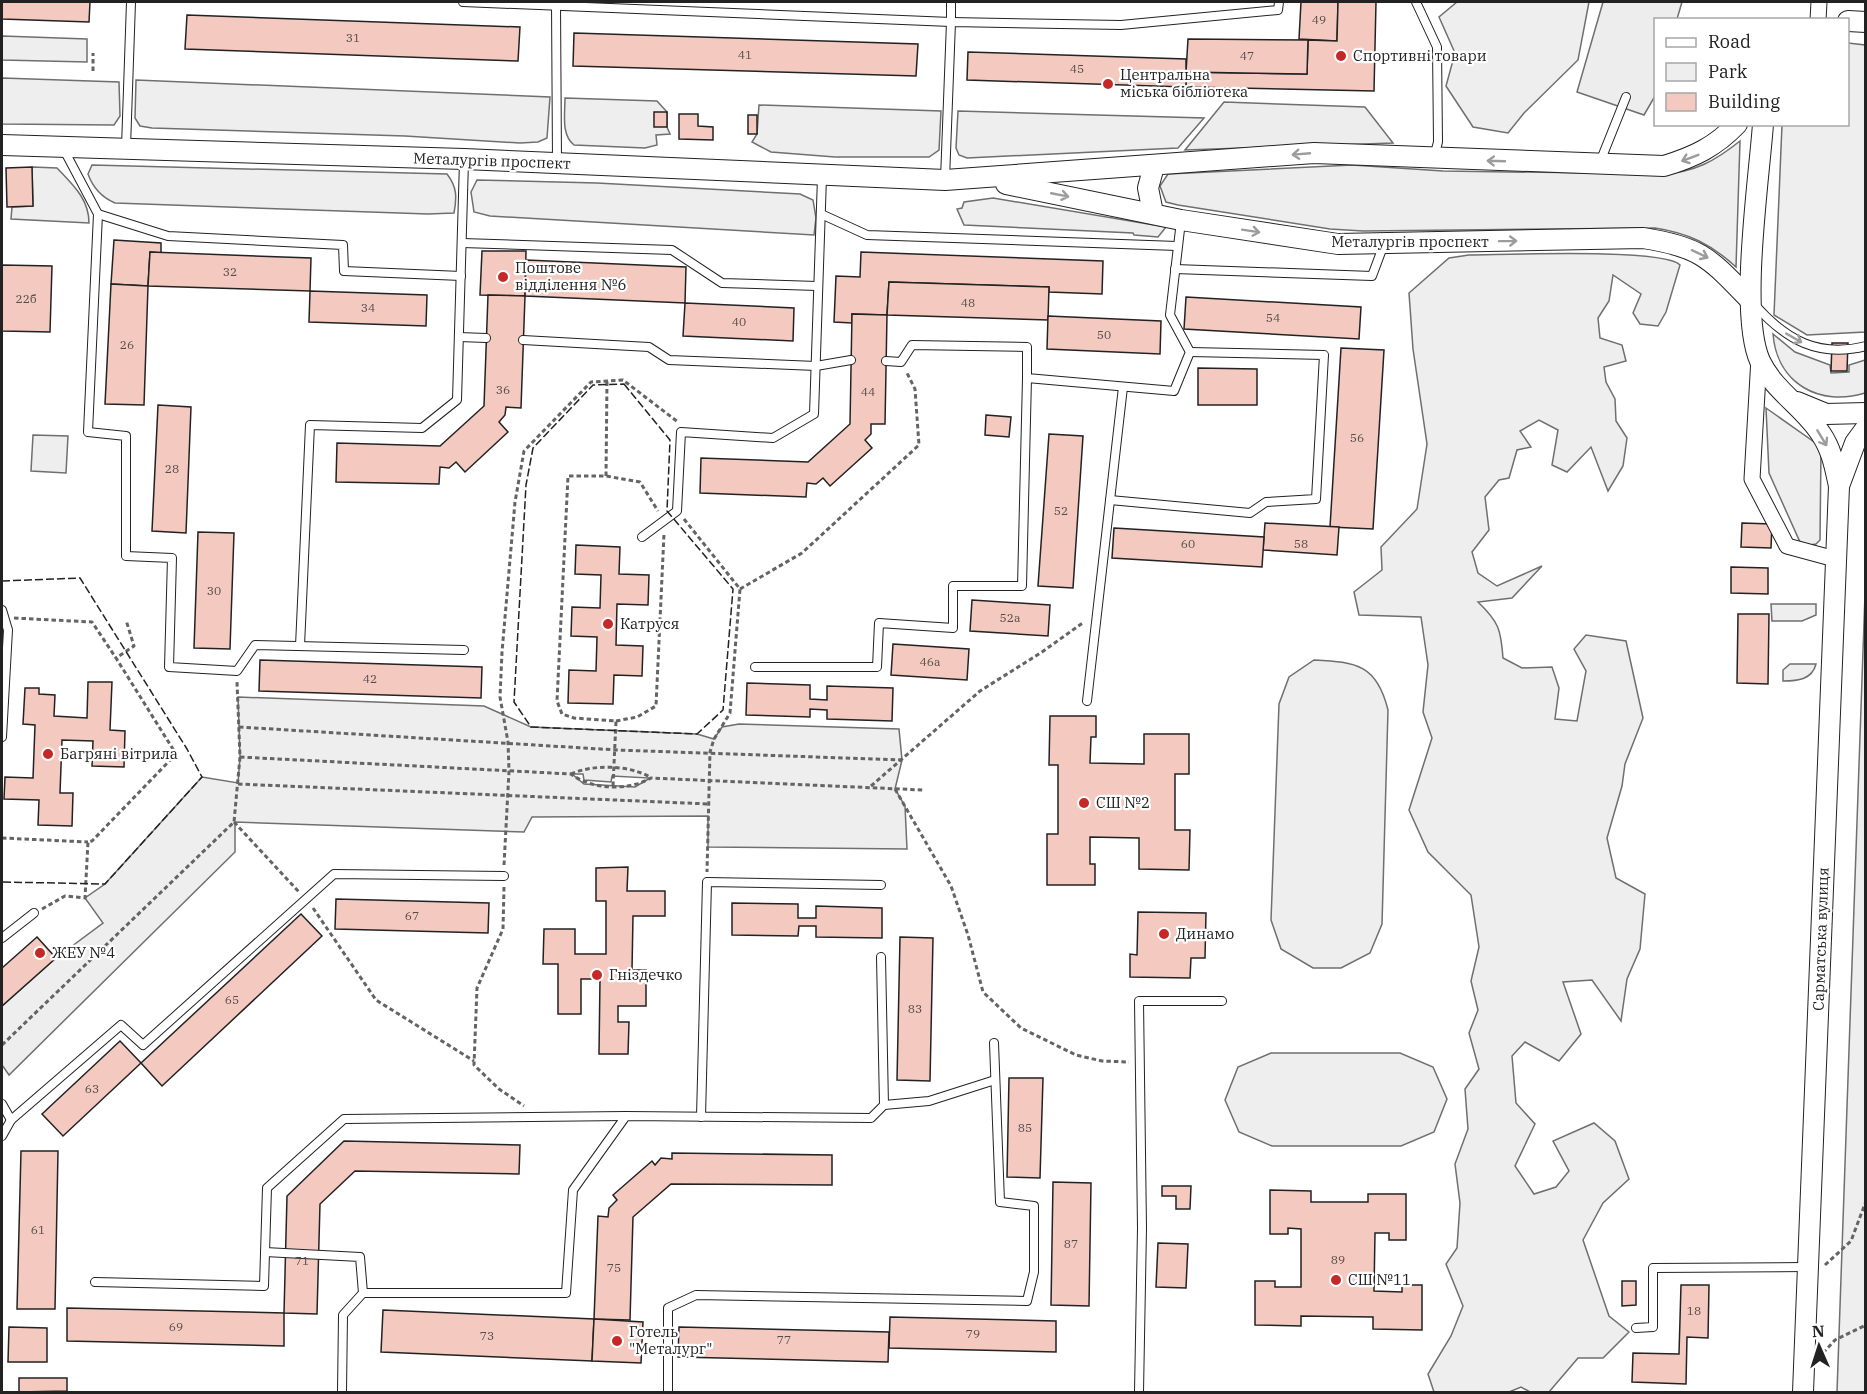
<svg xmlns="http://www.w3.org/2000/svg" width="1867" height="1394" viewBox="0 0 1867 1394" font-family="'IBM Plex Serif',serif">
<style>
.green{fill:#eee;stroke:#6f6f6f;stroke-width:1.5;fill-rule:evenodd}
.parking{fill:#ededed;stroke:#6f6f6f;stroke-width:1.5}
.building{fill:#f3c9c0;stroke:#222;stroke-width:1.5}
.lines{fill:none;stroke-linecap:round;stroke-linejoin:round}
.lane-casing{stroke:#222;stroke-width:10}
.street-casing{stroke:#222;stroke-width:17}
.secondary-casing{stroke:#222;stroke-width:22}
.path{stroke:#646464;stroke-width:3;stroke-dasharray:4.5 3;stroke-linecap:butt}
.lane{stroke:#fff;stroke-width:8}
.street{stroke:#fff;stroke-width:15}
.secondary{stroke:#fff;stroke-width:20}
.fence{stroke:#222;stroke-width:1.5;stroke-dasharray:8 3;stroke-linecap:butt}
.oneway{stroke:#9c9c9c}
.poi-dot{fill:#c62828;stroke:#fff;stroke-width:2}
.labels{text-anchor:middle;stroke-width:4.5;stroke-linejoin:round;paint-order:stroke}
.number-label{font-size:12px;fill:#564c4a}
.poi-label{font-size:15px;fill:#222;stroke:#fff;text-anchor:start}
.street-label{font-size:15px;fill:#222;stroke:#fff}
</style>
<rect width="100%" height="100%" fill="#fff"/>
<g class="green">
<path d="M1457 2H1589L1578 60 1524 113 1508 133 1473 127 1446 86 1455 53 1439 17Z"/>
<path d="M2 36 87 39V62L2 60Z"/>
<path d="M1848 43 1865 45V332L1807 335 1774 315 1782 125 1848 124Z"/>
<path d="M2 78 119 82 120 116 114 125 2 124Z"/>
<path d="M136 80 550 97 547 138 538 142 520 143 405 136 152 128 140 126 135 118Z"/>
<path d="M565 98 657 101 667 112V127L670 134 656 135 657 145 645 148 574 145C561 135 565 114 565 98Z"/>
<path d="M759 105 941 111 939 150 929 157H835L771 152 752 142 757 134Z"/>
<path d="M958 111 1204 118 1178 148 967 158 959 155 956 148Z"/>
<path d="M1740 141 1736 267C1711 244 1688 233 1655 228L1363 231 1330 229 1178 205 1166 202 1160 186 1168 174 1352 165 1443 171 1663 174C1695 172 1715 161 1740 141Z"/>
<path d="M92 165 447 174C457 187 457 197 454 213L428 214 115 203C101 197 93 188 88 174Z"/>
<path d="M32 167 57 168C73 185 89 199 89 223L11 219 12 207 33 206Z"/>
<path d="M477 180 597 183 800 194 813 200 816 218 814 235 490 216 474 212 471 192Z"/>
<path d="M993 198 1166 227 1158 237 1134 235 1133 233 964 225 957 209 962 208 964 202Z"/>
<path d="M1469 255C1502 255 1664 248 1680 265L1666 312 1658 326 1640 324 1633 313 1641 294 1613 275 1609 301 1598 318 1600 338 1622 345 1626 361 1604 367 1606 382 1615 399 1616 421 1627 438 1623 466 1608 491 1591 447 1567 472 1552 465 1558 430 1539 420 1520 431 1531 447 1517 450 1509 478 1499 480 1485 497 1489 530 1472 552 1478 573 1497 586 1542 566 1512 598 1478 602C1499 622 1501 630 1503 658L1522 668 1552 667 1559 688 1555 719 1577 721 1586 671 1574 649 1586 635 1626 641 1643 718 1625 764 1622 786 1607 838 1616 878 1645 894 1640 949 1627 979 1621 1021 1592 980 1563 982 1581 1034 1559 1061 1525 1042 1512 1056 1516 1103 1535 1124 1515 1166 1534 1194 1556 1187 1569 1171 1553 1141 1594 1123 1615 1141 1629 1179 1603 1203 1583 1240 1609 1316 1629 1332 1603 1358H1578L1549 1392H1530L1521 1387 1509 1392H1434L1428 1374 1451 1336 1463 1306 1446 1264 1457 1248 1460 1203 1455 1164 1468 1129 1465 1089 1479 1069 1469 1033 1478 1010 1471 981 1479 947 1471 895 1428 852 1409 810 1432 738 1423 712 1428 665 1421 617 1359 615 1354 592 1382 570 1381 547 1417 509 1427 444 1413 349 1409 293 1449 258Z"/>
<path d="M1773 334 1795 352 1830 365 1831 373 1849 372V365L1865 360V393C1820 407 1777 384 1773 334Z"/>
<path d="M1766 408 1817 444 1821 450 1820 540 1816 544 1803 546 1800 542 1769 473Z"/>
<path d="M33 435 68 436 66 473 31 471Z"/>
<path d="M1865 594 1866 1392H1837Z"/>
<path d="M1771 604H1816V615L1802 621H1772Z"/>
<path d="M1314 660C1357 662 1377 665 1388 710L1382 924 1370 953 1341 968H1313L1281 949 1271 920 1279 704 1289 677Z"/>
<path d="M1790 664H1816C1812 680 1797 681 1783 681V670Z"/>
<path d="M238 697 484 706 531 727 697 734 714 739 722 727 739 724 899 729 902 760 895 789 905 806 907 849 708 847V816L532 817 524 832 235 822V852L9 1075 2 1065V1006L56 958 103 923 85 898 105 884 202 777 238 783 240 757ZM572 774H583L584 780 611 782 612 776 650 778 635 787 584 784Z"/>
<path d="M1271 1053H1400L1433 1067 1447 1099 1434 1132 1401 1146H1272L1239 1132 1225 1100 1238 1067Z"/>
</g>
<g class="parking">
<path d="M1603 2H1682L1677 19 1656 20 1655 96 1644 115 1577 92Z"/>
<path d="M1224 102 1365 107 1393 143 1185 150Z"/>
</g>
<g class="building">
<path d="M2 2H90L89 22 2 19Z"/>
<path d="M1301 2H1338L1337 41 1299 39Z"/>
<path d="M1338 2H1376L1374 91 1186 87V72L1307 74 1308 40 1337 41Z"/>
<path d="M187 15 520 27 518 61 185 49Z"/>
<path d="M574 33 918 44 916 76 573 66Z"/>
<path d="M1188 39 1308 40 1307 74 1186 72Z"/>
<path d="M968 52 1186 59V87L967 80Z"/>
<rect x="654" y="112" width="13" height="15"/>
<path d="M679 114H698V126L713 127V140L679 139Z"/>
<rect x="748" y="115" width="9" height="19"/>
<path d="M32 167 33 206 7 207 6 168Z"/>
<path d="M114 240 161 243V253L150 252 148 286 111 284Z"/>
<path d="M482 251H526L525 296 480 295Z"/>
<path d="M150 252 311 258 310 291 148 286Z"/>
<path d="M861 252 1103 261 1102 294 1049 292V287L889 282 887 315 852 314V323L834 322 836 276 860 277Z"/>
<path d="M526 260 686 267 685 303 525 296Z"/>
<path d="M2 265 52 266 50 332 2 331Z"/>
<path d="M889 282 1049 287 1048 320 887 315Z"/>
<path d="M111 284 148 286 144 405 105 404Z"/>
<path d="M310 291 427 295 426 326 309 322Z"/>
<path d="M488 295 525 296 521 408 506 407 505 415 499 422 508 432 465 472 456 462 449 468 440 467 439 484 336 482 337 443 440 446 484 406Z"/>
<path d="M1186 297 1361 307 1359 339 1184 329Z"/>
<path d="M685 303 794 308 793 341 683 336Z"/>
<path d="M852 314 887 315 885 424H871V434L865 440 872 448 830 486 823 478 816 484 807 483 806 497 700 493 701 458 808 462 850 424Z"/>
<path d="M1048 316 1161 321 1160 354 1047 349Z"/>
<path d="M1832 343H1848L1847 371H1831Z"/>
<path d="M1341 348 1384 350 1373 529 1330 527Z"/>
<path d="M1198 368 1257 369V405H1198Z"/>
<path d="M158 405 191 407 186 533 152 531Z"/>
<path d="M986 415 1011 417 1009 437 985 435Z"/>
<path d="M1049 434 1083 436 1073 588 1038 586Z"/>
<path d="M1265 523 1339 527 1337 555 1263 550Z"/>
<path d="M1742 523 1772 524 1771 548 1741 547Z"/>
<path d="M1114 528 1264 537 1262 567 1112 558Z"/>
<path d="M198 532 234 533 230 649 194 648Z"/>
<path d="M576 545 620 547 619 574 649 575 648 605 617 604 616 645 643 646 642 676 614 675 613 704 568 703 569 670 596 671 597 637 571 636 572 607 600 608 601 575 575 574Z"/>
<path d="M1731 567 1768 568V594L1731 593Z"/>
<path d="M972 600 1050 605 1048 636 970 631Z"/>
<path d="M1738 614H1769L1768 684 1737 683Z"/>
<path d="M893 644 969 649 967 680 891 675Z"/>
<path d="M260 660 482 667 481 698 259 691Z"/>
<path d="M88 682H112L110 730 125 731 124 767 92 766 93 741 62 740 60 793H73L72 826 38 825 39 800 4 799 5 777 33 778 35 725 23 724 25 688H39V694L55 695 54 716 87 718Z"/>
<path d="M747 683 810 685V699L827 700V686L893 688 892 721 827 719V710L810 709V717L746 715Z"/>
<path d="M1050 716H1096V737H1091L1090 763 1144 764V734H1189V774H1175V830H1190L1189 870 1139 869V838L1090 837V864H1095V885H1047V834H1058V765H1049Z"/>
<path d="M628 867 627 891H665V916H633L632 970H646V1006H618V1022H629L628 1054H599L600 979H581V1014H558V964H543L544 929H575V954H606V901H596V868Z"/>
<path d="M336 899 489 903 488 933 335 929Z"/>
<path d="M732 903 798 904V918H816V906L882 908V938L816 937V926H799L798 936 732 935Z"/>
<path d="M1138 912 1206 913 1205 958H1191L1190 978 1130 977V954L1137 955Z"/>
<path d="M301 914 322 936 162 1086 141 1063Z"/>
<path d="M37 937 56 958 2 1006V968Z"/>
<path d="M900 937 933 938 930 1081 897 1080Z"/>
<path d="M120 1041 141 1063 63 1136 42 1114Z"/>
<path d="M1009 1078H1043L1040 1178 1007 1177Z"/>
<path d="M344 1141 520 1145 519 1174 355 1171 320 1204 317 1314 284 1313 287 1196Z"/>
<path d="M21 1151H58L55 1309H17Z"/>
<path d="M672 1153 832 1155V1185L671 1184 633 1217 630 1320 594 1319 598 1216 608 1217 609 1208 617 1200 613 1195 652 1161 655 1165 661 1158 672 1159Z"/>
<path d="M1053 1182 1091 1183 1089 1306 1051 1305Z"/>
<path d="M1162 1186H1191L1190 1209H1176V1196H1162Z"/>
<path d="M1270 1190 1311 1191V1202H1368V1194H1406V1240H1389V1233H1375L1374 1291 1402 1292V1285H1422V1330L1373 1329V1317L1301 1316V1326L1255 1325V1281H1275V1287H1301V1229L1288 1228V1234H1270Z"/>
<path d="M1158 1243 1188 1244 1186 1288 1156 1287Z"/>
<path d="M1622 1281H1636V1305L1622 1306Z"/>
<path d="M1681 1285H1709L1708 1338 1687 1337 1686 1384 1632 1382 1633 1353 1679 1354Z"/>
<path d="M67 1308 284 1313V1346L67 1341Z"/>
<path d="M383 1310 594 1319 592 1361 381 1352Z"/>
<path d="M890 1317 1056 1321V1352L889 1348Z"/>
<path d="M594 1319 643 1322 641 1363 592 1361Z"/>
<path d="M9 1327 47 1328V1362H8Z"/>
<path d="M679 1327 889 1332 888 1362 678 1357Z"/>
<path d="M19 1378H67V1391L19 1392Z"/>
</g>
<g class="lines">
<g class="lane-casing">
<g id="lane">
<path d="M463 2 951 22V2"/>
<path d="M1416 2 1437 47 1438 142 1434 157"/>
<path d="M556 3 557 162"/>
<path d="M126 147 131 2"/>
<path d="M63 148 98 214 88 432 126 436V556L172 558 169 667 237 671 255 645 464 650"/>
<path d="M1600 162 1626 97"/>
<path d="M945 179 951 22 1121 25 1278 10 1279 2"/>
<path d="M98 214 168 236 343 245 344 271 461 276"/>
<path d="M821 214 867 235 1177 246"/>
<path d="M462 243 672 250 722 283 817 286"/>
<path d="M1175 269 1372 276 1384 244"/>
<path d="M1755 305C1786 340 1818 358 1866 346"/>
<path d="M459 337 486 338"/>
<path d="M523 340 649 347 669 360 816 366 851 360"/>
<path d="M886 361 901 362 912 345 1027 347V378L1174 391 1190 352 1170 315 1181 221"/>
<path d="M1110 500 1250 513 1266 502 1316 499 1324 355 1190 352"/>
<path d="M642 537 677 511 681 432 773 438 814 414 822 177"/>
<path d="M2 610 8 630 2 737"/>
<path d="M300 646 310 425 422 428 457 400 464 161"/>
<path d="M755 667H877L879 623 953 628V586H1022L1027 378"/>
<path d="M1087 701 1123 387"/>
<path d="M2 938 34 913"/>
<path d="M2 1104 11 1120"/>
<path d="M884 1105 929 1101 995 1080"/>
<path d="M701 1117 707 882 881 885"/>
<path d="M2 1136 11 1120 121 1025 143 1045 334 874 504 876"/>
<path d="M265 1252 360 1257 363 1293"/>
<path d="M95 1282 264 1286 267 1188 344 1119 626 1116"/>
<path d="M1636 1328 1653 1327V1268L1807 1267"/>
<path d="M342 1392 343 1315 363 1293H566L573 1190 626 1116 871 1118 884 1105 881 957"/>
<path d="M668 1392V1308L696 1295 1027 1301 1034 1272V1206L1000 1202 994 1043"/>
<path d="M1139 1392 1142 1228 1139 1001H1222"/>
</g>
</g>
<g class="street-casing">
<g id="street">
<path d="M1818 20 1819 2"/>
<path d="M1759 358 1752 479 1787 546 1835 559"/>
</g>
</g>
<g class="secondary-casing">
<g id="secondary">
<path d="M1848 21 1866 22"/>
<path d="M1763 124C1759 180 1739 314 1760 361 1774 391 1804 407 1821 434 1832 450 1835 468 1839 486L1803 1392"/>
<path d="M2 145 464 159 945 180 1314 153 1664 166C1694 157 1715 147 1737 124"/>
<path d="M1006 184 1181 220 1338 244 1643 238C1702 247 1710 259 1750 300"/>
<path d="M1153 213 1148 188 1154 166"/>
<path d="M1797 402 1826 414 1866 413"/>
<path d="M1839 486 1855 443 1866 428"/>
</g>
</g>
<g class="path">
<path d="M93 71V53"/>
<path d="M606 476 607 380"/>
<path d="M684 519 740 589 730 713 714 739 710 752 707 872"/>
<path d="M740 589 802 553 919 445 915 389 906 371"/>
<path d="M14 618 92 622 116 658"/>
<path d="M616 721 637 717 656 706 664 534"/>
<path d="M239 727 617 750 902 760"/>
<path d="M240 757 571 774C592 790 628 791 651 778L923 790"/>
<path d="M571 774C593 764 629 765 650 777"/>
<path d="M238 784 709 804"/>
<path d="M613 786 616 721 574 718 562 714 557 701 568 476H606L640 482 658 511"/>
<path d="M871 786 980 691 1042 652 1084 622"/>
<path d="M895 789 951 886 968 935 983 992 1021 1028 1076 1055 1102 1061 1129 1062"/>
<path d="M234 822 299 892"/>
<path d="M2 838 88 842"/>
<path d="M504 865 509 771 508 742 500 697 502 652 515 502 524 451 591 382 623 380 678 422"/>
<path d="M504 887 503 929 477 988 474 1065 499 1089 524 1106"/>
<path d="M313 908 376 1000 474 1061"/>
<path d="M42 909 65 896 85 898 88 842 92 841 176 754 116 658 134 646 126 620"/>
<path d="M2 1045 234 822 240 757 237 682"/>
<path d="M1825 1265 1851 1241 1866 1201"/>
<path d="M1823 1353 1835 1340 1866 1325"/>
</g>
<use href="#lane" class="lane"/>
<use href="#street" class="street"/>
<use href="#secondary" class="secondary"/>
<g class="fence">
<path d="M624 384 670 440 667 511 733 589 723 710 697 734 531 727 514 702 526 485 533 448 593 385Z"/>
<path d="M2 581 80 578 187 749 202 777 105 884 2 882"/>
</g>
</g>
<defs><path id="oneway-shaft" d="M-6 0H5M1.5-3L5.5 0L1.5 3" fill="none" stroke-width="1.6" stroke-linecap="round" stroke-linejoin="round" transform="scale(1.5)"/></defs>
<g class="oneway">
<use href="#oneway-shaft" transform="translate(1301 154) rotate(175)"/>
<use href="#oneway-shaft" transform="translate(1690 158) rotate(159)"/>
<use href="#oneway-shaft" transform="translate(1496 161) rotate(-178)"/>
<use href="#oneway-shaft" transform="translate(1060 195) rotate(11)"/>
<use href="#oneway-shaft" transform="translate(1251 231) rotate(9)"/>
<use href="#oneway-shaft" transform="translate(1508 241) rotate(-1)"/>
<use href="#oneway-shaft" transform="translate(1700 254) rotate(25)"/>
<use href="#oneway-shaft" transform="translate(1794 338) rotate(30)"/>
<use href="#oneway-shaft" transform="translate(1822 438) rotate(59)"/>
</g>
<g class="poi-dot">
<circle cx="1341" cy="56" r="6"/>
<circle cx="1108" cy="84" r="6"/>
<circle cx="503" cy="277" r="6"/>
<circle cx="608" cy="624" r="6"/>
<circle cx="48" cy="754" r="6"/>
<circle cx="1084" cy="803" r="6"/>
<circle cx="1164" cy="934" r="6"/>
<circle cx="40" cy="953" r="6"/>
<circle cx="597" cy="975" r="6"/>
<circle cx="1336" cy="1280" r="6"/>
<circle cx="617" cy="1341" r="6"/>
</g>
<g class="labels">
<g class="number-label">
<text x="1319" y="24">49</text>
<text x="353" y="42">31</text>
<text x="745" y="59">41</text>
<text x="1247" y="60">47</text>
<text x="1077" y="73">45</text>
<text x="230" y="276">32</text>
<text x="26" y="303">22б</text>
<text x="968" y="307">48</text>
<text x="368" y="312">34</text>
<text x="1273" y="322">54</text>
<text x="739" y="326">40</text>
<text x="1104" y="339">50</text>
<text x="127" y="349">26</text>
<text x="503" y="394">36</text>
<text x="868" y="396">44</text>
<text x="1357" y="442">56</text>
<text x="172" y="473">28</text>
<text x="1061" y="515">52</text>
<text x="1188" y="548">60</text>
<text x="1301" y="548">58</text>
<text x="214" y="595">30</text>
<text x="1010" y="622">52а</text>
<text x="930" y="666">46а</text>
<text x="370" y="683">42</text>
<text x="412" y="920">67</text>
<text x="232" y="1004">65</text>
<text x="915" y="1013">83</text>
<text x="92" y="1093">63</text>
<text x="1025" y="1132">85</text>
<text x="38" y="1234">61</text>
<text x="1071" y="1248">87</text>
<text x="1338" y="1264">89</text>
<text x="302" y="1265">71</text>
<text x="614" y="1272">75</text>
<text x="1694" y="1315">18</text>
<text x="176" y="1331">69</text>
<text x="973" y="1338">79</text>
<text x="487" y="1340">73</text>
<text x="784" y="1344">77</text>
</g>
<g class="poi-label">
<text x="1353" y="61">Спортивні товари</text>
<text x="1120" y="80">Центральна<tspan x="1120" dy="17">міська бібліотека</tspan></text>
<text x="515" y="273">Поштове<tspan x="515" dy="17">відділення №6</tspan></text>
<text x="620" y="629">Катруся</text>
<text x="60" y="759">Багряні вітрила</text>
<text x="1096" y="808">СШ №2</text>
<text x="1176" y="939">Динамо</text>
<text x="52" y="958">ЖЕУ №4</text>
<text x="609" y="980">Гніздечко</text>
<text x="1348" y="1285">СШ №11</text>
<text x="629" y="1337">Готель<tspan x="629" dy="17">"Металург"</tspan></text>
</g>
<g class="street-label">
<text transform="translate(492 161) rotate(2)" y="5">Металургів проспект</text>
<text x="1410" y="247">Металургів проспект</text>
<text transform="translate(1821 939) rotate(-88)" y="5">Сарматська вулиця</text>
</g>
</g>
<rect width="1867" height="1394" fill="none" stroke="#222222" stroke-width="6"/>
<rect x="1654" y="18" width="195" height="108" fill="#ffffff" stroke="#a7a7a7" stroke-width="1.5"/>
<rect x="1666" y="38" width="30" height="9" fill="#ffffff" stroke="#a7a7a7" stroke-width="1.5"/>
<text x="1708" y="48" font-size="18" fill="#222222">Road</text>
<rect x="1666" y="63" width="30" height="18" fill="#eeeeee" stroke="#a7a7a7" stroke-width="1.5"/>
<text x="1708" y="78" font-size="18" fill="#222222">Park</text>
<rect x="1666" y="93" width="30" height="18" fill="#f3c9c0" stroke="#a7a7a7" stroke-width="1.5"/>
<text x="1708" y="108" font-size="18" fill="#222222">Building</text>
<g transform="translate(1819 1346) rotate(357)" stroke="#ffffff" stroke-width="4.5" paint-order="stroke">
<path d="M0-4.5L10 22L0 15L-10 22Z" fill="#222222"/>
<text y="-9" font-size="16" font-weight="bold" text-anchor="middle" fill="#222222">N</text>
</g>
</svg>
